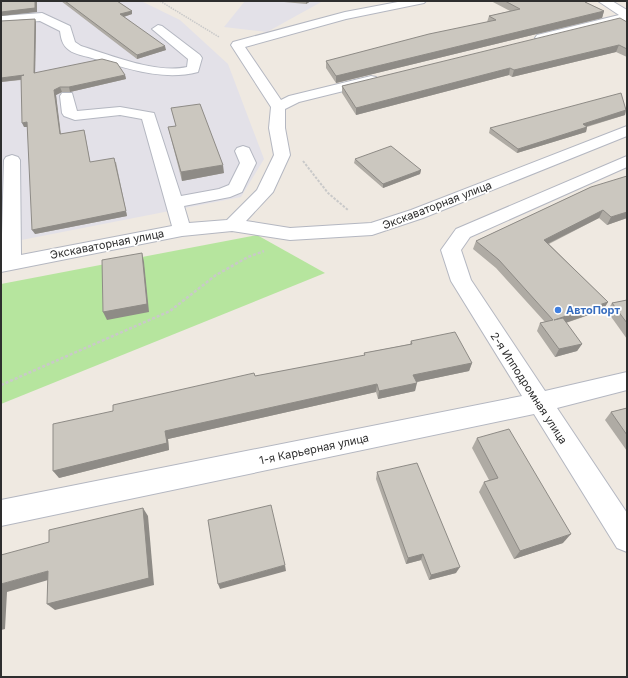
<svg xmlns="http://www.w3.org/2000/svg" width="628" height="678" viewBox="0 0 628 678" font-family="Inter,sans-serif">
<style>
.industrial{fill:#e3e1e8}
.green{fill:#b6e59e}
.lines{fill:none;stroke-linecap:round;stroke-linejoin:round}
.minor-casing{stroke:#b4b7c1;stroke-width:2}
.path-far2{stroke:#c9c9c9;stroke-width:1.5;stroke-dasharray:1.5 1;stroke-linecap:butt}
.path-far1{stroke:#c9c9c9;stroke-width:2;stroke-dasharray:2.5 1.5;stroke-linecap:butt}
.path{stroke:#c9c9c9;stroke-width:2.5;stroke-dasharray:3 2;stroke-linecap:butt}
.minor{fill:#fff;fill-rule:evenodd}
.wall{fill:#afaba4}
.shaded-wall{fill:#8e8b86}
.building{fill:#cbc7bf;stroke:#8e8b86}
.shop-dot{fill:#3f7fe0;stroke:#fff;stroke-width:1.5}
.labels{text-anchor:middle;stroke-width:3.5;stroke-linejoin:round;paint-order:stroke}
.street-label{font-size:11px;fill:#2e2e2e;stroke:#fff}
.shop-label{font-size:11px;font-weight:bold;fill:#366cbe;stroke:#fff;text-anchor:start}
</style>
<rect width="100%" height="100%" fill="#efe9e1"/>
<g class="industrial">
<path d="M1 1H141L180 20 228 64 264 159 241 197 1 244Z"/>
<path d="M245 1H323L267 32 224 27Z"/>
</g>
<path class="green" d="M257 235 325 273 1 404V284Z"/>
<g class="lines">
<g class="minor-casing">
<g id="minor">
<path d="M403 1H426L424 3 346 19 245 47 281 100 289 96 371 76 376 77 378 80 376 83 299 102 285 109V128L290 155 273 192 246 221 290 228 371 223 411 210 627 126V136L423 218 372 235 290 240 232 231 182 236 1 272 4 160 6 157 12 155 18 157 20 160 21 255 172 226 142 119 120 115 75 120 64 116 62 113 60 96 62 93H72L77 111 120 107 154 113 181 196 219 189 229 185 240 163 235 151 237 148 243 146 249 148 256 163 242 192 230 197 184 206 189 223 227 220 257 190 274 155 269 128 271 107 231 45 233 42 345 12Z"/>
<path d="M598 1H612L627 10V21L541 42 535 38 537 35 619 15Z"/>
<path d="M42 13 70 26 75 42 81 46C110 55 156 74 187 67L188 59 152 29 158 25 162 26 200 55 202 58 198 72C163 81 129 69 95 59 87 56 75 55 69 50 62 45 61 38 60 31L40 21 1 24V16Z"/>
<path d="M627 156V167L470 237 461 250 471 280 545 391 627 372V390L557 408 627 513V552L617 548 534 414 1 526V500L522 396 451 281 441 250 456 229Z"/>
</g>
</g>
<path class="path-far2" d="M160 1 219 37"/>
<path class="path-far1" d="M303 161 328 193 348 210"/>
<path class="path" d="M1 385 170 311 216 275 248 257 264 251"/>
<use href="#minor" class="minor"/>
</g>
<g class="wall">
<path d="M61 1H117L132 11V14L124 17 166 50 137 59Z"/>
<path d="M284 1H311L306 4 284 2Z"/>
<path d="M491 1H586L587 2V3L604 11 602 18 336 83 326 68V61L487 22 489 16 510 11Z"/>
<path d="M35 19 36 23 35 73 125 75 126 79 70 92H62L56 95 61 134 84 130 85 134 90 162H116L127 216 35 234 27 127H24L21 80 1 82V21Z"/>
<path d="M627 22V57L616 52 512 77 509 75 356 115 342 93V86Z"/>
<path d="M171 108 224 173 182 181 168 127 176 126Z"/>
<path d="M626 110 625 115 587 127 586 132 517 153 489 133 490 128Z"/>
<path d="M355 159 421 170 420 174 383 188 354 163Z"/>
<path d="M591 187 627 218 607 225 599 218 549 244 608 302 603 310 566 323 582 344 577 351 555 357 537 331 540 323 545 322 496 268 473 249 476 241Z"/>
<path d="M627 300V339L607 311 612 303Z"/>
<path d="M411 341 472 363 469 371 416 382 415 391 378 399 376 392 168 439 169 450 59 478 113 411 255 376 364 356V353L410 344Z"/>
<path d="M627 408V451L605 420 611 412Z"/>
<path d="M477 438 563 543 514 559 479 492 484 482 489 480 472 448Z"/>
<path d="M377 472 456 573 429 580 421 560 406 564 376 479Z"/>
</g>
<g class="shaded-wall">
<path d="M35 1H37V12L1 16V12Z"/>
<path d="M306 1H311L306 4Z"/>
<path d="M132 11V14L120 18V14Z"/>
<path d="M604 11 602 18 336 83V76Z"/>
<path d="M35 19 36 23 35 77 34 73Z"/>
<path d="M619 45 616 52 512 77 514 70Z"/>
<path d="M165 46 166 50 137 59V55Z"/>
<path d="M510 68 509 75 356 115V108Z"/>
<path d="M24 75 26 79 1 82V78Z"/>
<path d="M125 75 126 79 70 92 69 87Z"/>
<path d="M60 87 62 92 56 95 61 138 60 134 54 90Z"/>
<path d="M626 110 625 115 581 128 583 124Z"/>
<path d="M27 122 29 127H24L22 123Z"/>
<path d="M587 127 586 132 517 153 518 149Z"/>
<path d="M114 158 127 216 35 234 32 230Z"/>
<path d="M223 165 224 173 182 181 181 172Z"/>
<path d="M421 170 420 174 383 188V184Z"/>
<path d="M603 210 599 218 541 247 544 240Z"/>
<path d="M627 212V218L607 225 611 217Z"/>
<path d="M142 253 144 262 149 312 107 320 103 312Z"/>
<path d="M608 302 603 310 550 328 554 320Z"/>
<path d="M582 344 577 351 555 357 559 349Z"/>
<path d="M472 363 469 371 412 383 413 375Z"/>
<path d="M417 383 415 391 378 399 379 391Z"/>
<path d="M377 384 376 392 168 439 169 450 59 478 53 471 165 431Z"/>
<path d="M143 508 148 516 154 585 55 610 47 604Z"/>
<path d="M571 534 563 543 514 559 520 551Z"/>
<path d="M423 554 421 560 406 564 408 558Z"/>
<path d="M285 565 286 571 220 589 218 584Z"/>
<path d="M460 567 456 573 429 580 431 575Z"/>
<path d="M48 571 55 578 7 592 5 629 1 630V584Z"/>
</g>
<g class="building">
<path d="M1 1H35V8L1 12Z"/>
<path d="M65 1H117L132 11 120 14 165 46 137 55Z"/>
<path d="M505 1H586L587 2H585L604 11 336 76 326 61 429 34 496 20 489 16 520 9Z"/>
<path d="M620 18 627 22V49L619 45 514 70 510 68 356 108 342 86Z"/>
<path d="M35 19 34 73 102 59 117 63 125 75 69 87H60L54 90 60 134 84 130 90 162 114 158 126 211 32 230 27 122 22 123 21 76 24 75 1 78V21Z"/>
<path d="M621 93 626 110 583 124 587 127 518 149 490 128Z"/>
<path d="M200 104 223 165 181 172 168 127 176 126 171 108Z"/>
<path d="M391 146 421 170 383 184 355 159Z"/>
<path d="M627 176V212L611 217 603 210 544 240 608 302 554 320 563 318 582 344 559 349 540 323 553 320 499 260 476 241 591 187Z"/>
<path d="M142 253 147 304 103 312 102 260Z"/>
<path d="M627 300V323L612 303Z"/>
<path d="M455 332 472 363 413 375 417 383 379 391 377 384 165 431 167 443 53 471V424L113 411V405L254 373 255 376 365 355 364 353 412 344 411 341Z"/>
<path d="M627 408V435L611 412Z"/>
<path d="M509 429 571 534 520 551 484 482 498 478 477 438Z"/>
<path d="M417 463 460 567 431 575 423 554 408 558 377 472Z"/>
<path d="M271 505 285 565 218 584 208 520Z"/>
<path d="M143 508 149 578 47 604 48 571 1 584V555L49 542V530Z"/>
</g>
<circle class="shop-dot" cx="558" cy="310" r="4"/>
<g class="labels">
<g class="street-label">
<text transform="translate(437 205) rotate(-21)" y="4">Экскаваторная улица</text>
<text transform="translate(107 244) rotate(-11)" y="4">Экскаваторная улица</text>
<text transform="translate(529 388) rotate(57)" y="4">2-я Ипподромная улица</text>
<text transform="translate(314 449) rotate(-12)" y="4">1-я Карьерная улица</text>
</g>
<g class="shop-label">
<text x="566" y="314">АвтоПорт</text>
</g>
</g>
<rect width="628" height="678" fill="none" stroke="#2e2e2e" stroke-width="4"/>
</svg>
